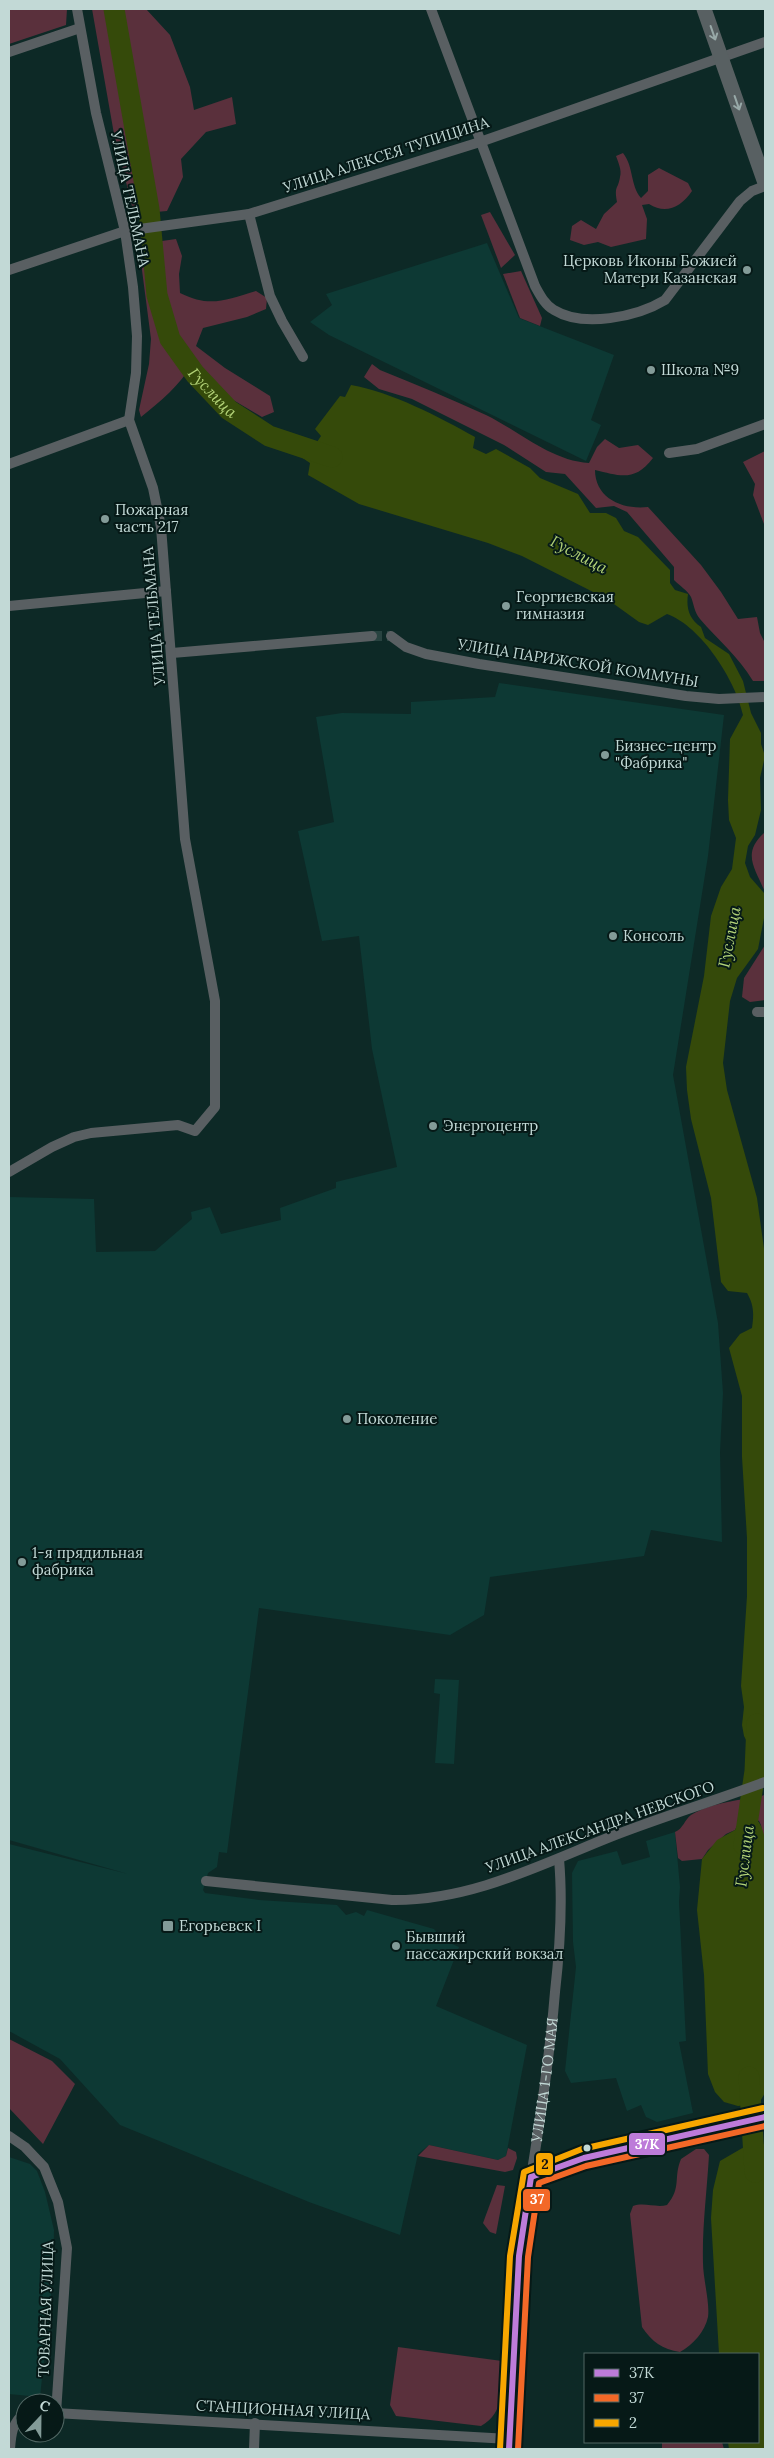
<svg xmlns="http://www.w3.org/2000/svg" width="774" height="2458" viewBox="0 0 774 2458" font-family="Lora,serif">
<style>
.built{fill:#0d3934}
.green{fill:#5a303c}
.water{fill:#354a0a}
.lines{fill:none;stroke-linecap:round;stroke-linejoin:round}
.river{stroke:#354a0a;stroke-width:21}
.street-tunnel{stroke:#284340;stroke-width:10;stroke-dasharray:10 5;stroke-linecap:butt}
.street{stroke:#595f62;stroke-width:10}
.secondary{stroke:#586062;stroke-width:15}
.bus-1-casing{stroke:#061917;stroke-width:10}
.bus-2-casing{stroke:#061917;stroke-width:10}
.bus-3-casing{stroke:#061917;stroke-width:10}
.bus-1{stroke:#bd7bd9;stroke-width:6}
.bus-2{stroke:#f36827;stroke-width:6}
.bus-3{stroke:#f7a600;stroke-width:6}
.oneway{stroke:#98a9a8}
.poi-dot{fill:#839b98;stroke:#061917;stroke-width:2}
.bus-dot{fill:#c2d9d6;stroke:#061917;stroke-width:2}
.labels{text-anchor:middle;stroke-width:4;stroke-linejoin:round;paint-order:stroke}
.street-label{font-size:15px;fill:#c2d9d6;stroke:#061917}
.poi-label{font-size:15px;fill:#c2d9d6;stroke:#061917;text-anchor:start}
.water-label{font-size:16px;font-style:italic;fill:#b2d277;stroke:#061917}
.line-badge{stroke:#061917;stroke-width:2}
.badge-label{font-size:14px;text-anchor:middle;font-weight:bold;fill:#fff}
.pale-badge-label{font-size:14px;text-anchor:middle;font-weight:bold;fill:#111}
</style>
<rect width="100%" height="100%" fill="#0d2926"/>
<g class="built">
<path d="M487 243 519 318 614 355 591 420 601 425 586 461 329 335 310 322 332 305 326 294Z"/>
<path d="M499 683 724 715 708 856 673 1075 718 1323 723 1393 720 1452 722 1542 651 1530 644 1556 490 1577 484 1615 450 1635 259 1608 227 1853 219 1852 217 1867 208 1873 203 1890 205 1893 259 1900 337 1905 346 1915 356 1912 364 1916 367 1910 434 1929 443 1940 459 1947 436 2006 527 2045 506 2156 498 2160 429 2145 418 2154 400 2235 309 2202 120 2125 60 2059 9 2031V1844L128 1874 9 1840V1197L94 1199 96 1252 155 1251 192 1219 191 1212 210 1207 221 1234 281 1220 280 1208 336 1188V1182L397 1167 372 1049 359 936 322 941 298 831 334 822 316 717 342 713 411 714V702L495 697Z"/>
<path d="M435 1679 459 1680 454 1764 435 1763 440 1694 434 1693Z"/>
<path d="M675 1832 680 1887 679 1902 686 2041 679 2042 693 2113 657 2122 646 2117 641 2105 627 2111 616 2078 571 2083 565 2071 576 1967 573 1942 572 1873 578 1861 617 1851 622 1865 650 1857 646 1841Z"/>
<path d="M9 2157 30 2164 37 2171 45 2192 54 2230 53 2277 40 2397 9 2394Z"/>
</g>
<g class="green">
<path d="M9 9H67L66 25 9 44Z"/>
<path d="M92 9H146L170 35 190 87 194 110 232 97 236 124 206 132 181 159 183 177 167 211 134 214 114 134Z"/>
<path d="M623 153C634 167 630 185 641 198L648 191V175L659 168 688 183 692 191C681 207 666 215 649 204L642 205 647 219 646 239 611 247 598 242 584 245 570 240 572 226 581 220 596 229 604 214 617 202C614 185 618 190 620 177 622 170 618 162 616 156Z"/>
<path d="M490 212 515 255 501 268 481 215Z"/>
<path d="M176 239 182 256 179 274 180 293C210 308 225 300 256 291L267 298 266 309 247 317 203 328 196 346 225 368 270 396 274 412 262 417 223 394 193 363C179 386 161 401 141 417L139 410 149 364 151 339 140 255 162 241Z"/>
<path d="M521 271 542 318 540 326 520 318 503 274Z"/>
<path d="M372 364 380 370C415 384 451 399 486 415 519 431 551 461 589 463L597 447 605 439 619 448 638 445 653 458C635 482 620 476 595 470 595 498 622 510 648 507L701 565 721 592 738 619 757 617 760 633 765 643V681H753C738 656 718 640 700 619 694 612 694 604 691 597 688 591 679 585 674 580V567L627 512 614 506 596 508 565 474 546 472 504 445 412 399 379 389 364 377Z"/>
<path d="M765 451V524H764L753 495 755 484 743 462Z"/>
<path d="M765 832V892C755 868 741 853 765 832Z"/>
<path d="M765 945V1000L750 1002 742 997 744 978Z"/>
<path d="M765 1795V1858L761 1825 759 1821 747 1816 740 1820 735 1830 726 1834 708 1850 702 1859 682 1861 678 1858 675 1832C683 1829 685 1819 691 1815 712 1802 742 1800 765 1795Z"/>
<path d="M9 2039 52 2061 75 2084 43 2144 9 2108Z"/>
<path d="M429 2145 498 2160 506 2156 508 2148 516 2152 517 2158 513 2170 505 2172 418 2156Z"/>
<path d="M696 2149H704L709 2155C707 2191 702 2227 703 2263 703 2278 710 2303 708 2317 705 2331 693 2345 680 2352 662 2349 652 2342 642 2327L630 2214 633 2206C644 2202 656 2208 667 2205 682 2187 673 2178 681 2159Z"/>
<path d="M497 2185 505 2186 496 2234 490 2232 483 2223Z"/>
<path d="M398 2347 502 2361C501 2386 506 2412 481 2426L396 2416 390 2405Z"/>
<path d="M662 2442H722L724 2449H662Z"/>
</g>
<g class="water">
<path d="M351 385C392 392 439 417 475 437L473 448 486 454 496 449 530 468 540 478 578 494 590 513H606L616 518 624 531 638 537 670 570V583L675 590 688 594C686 608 689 619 701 627L705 638 729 654 743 681 751 713 761 733V744L765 756 760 778 761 810 755 835 748 846 745 863 750 877 764 893V918L758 949 737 978 730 1001 723 1063 727 1090 757 1198 765 1256V1741L753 1754 744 1736 742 1725 744 1707 741 1686 747 1596V1538L742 1457V1396L729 1348 740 1334 752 1328C754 1314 754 1305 747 1293L728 1291 721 1282 711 1198 691 1119 687 1090 686 1067 704 976 711 916 721 887 732 869 736 838 729 820 728 800 730 739 743 715C736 681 701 626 667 614L648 625 639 622 607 599 522 556 488 543 359 504 308 475 310 463 301 457 309 440 317 442 321 436 315 429 340 396 345 397Z"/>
<path d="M747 1816C759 1818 761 1824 764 1835L765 2093 759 2103 738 2106 724 2102 715 2092 708 2074 704 1975 697 1910 702 1859 717 1840 735 1830 740 1820Z"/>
<path d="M751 2143H761L765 2145V2449H729L728 2442H758V2354H719L711 2218 713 2190 720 2161Z"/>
</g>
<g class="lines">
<g class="river">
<path id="s1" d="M114 9 149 209 157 295 170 339 195 374 229 410 269 436 332 457"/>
<path d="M744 1845 755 1771 757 1724"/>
<path d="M749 2077 755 2172"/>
</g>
<path class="street-tunnel" d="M372 636H391"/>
<g class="street">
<path d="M431 9 535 286C540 295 545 305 554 310 583 328 637 317 665 300L740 201 752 191 765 186"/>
<path d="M9 52 80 28"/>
<path d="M249 214 270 296 282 321 303 357"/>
<path d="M9 270 125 231 249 214 480 142 765 42"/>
<path d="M669 453 697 449 765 424"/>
<path d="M9 464 129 420"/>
<path d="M9 606 166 591"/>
<path d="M391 636 406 647 426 654 479 664 686 696 719 699 765 697"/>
<path d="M172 653 372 636"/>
<path d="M757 1012H765"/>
<path d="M9 1172 52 1147 74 1137 91 1133 178 1125 195 1131 215 1107V1001L185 839 161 527 153 488 129 420 136 373 137 336 133 287 125 231 96 113 77 9"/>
<path d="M206 1881 392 1900C470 1901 540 1865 610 1837 661 1817 714 1801 765 1782"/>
<path d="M9 2136 25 2147 44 2167 58 2202 67 2248 56 2413"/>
<path id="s2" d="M531 2177C541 2115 550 2054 555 1992 560 1948 563 1904 559 1859"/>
<path d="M55 2413 509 2439"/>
<path d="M10 2449C11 2435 12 2422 25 2413"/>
<path d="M254 2449 255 2423"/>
</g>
<g class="secondary">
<path d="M704 9 765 183"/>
<path d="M509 2449 519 2256 531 2177 584 2158 765 2117"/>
</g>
<g class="bus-1-casing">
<g id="bus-1">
<path d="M531 2177 584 2158 765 2117"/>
<path d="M509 2449 519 2256 531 2177"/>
</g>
</g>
<g class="bus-2-casing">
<path id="bus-2" d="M518 2449 528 2257 539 2183 586 2166 765 2126"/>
</g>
<g class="bus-3-casing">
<path id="bus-3" d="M500 2449 510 2256 524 2172 582 2149 763 2108"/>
</g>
<use href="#bus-1" class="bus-1"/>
<use href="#bus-2" class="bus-2"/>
<use href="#bus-3" class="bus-3"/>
</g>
<defs><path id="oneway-shaft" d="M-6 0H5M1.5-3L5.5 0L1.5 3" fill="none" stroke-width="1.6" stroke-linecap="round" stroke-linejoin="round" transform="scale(1.25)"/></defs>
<g class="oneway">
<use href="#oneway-shaft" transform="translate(713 33) rotate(71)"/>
<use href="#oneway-shaft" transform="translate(737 103) rotate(71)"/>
</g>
<g class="poi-dot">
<circle cx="747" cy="270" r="5"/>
<circle cx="651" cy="370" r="5"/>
<circle cx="105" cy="519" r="5"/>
<circle cx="506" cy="606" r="5"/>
<circle cx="605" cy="755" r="5"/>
<circle cx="613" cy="936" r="5"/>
<circle cx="433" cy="1126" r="5"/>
<circle cx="347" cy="1419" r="5"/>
<circle cx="22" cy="1562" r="5"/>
<rect x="162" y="1920" width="12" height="12" rx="2.5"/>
<circle cx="396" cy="1946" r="5"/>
</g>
<circle class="bus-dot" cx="587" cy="2148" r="4.5"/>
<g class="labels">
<g class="street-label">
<text transform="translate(386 155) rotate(-18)" y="5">УЛИЦА АЛЕКСЕЯ ТУПИЦИНА</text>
<text transform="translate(130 199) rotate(78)" y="5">УЛИЦА ТЕЛЬМАНА</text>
<text transform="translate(154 616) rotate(-95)" y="5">УЛИЦА ТЕЛЬМАНА</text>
<text transform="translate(578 663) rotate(9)" y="5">УЛИЦА ПАРИЖСКОЙ КОММУНЫ</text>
<text transform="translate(600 1827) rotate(-20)" y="5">УЛИЦА АЛЕКСАНДРА НЕВСКОГО</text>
<text dy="5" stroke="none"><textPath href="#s2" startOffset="98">УЛИЦА 1-ГО МАЯ</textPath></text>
<text transform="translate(46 2309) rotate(-88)" y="5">ТОВАРНАЯ УЛИЦА</text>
<text transform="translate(283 2410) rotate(3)" y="5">СТАНЦИОННАЯ УЛИЦА</text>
</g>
<g class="poi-label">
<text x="737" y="266" text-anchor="end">Церковь Иконы Божией<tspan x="737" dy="17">Матери Казанская</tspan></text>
<text x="661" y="375">Школа №9</text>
<text x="115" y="515">Пожарная<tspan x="115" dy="17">часть 217</tspan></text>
<text x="516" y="602">Георгиевская<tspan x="516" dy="17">гимназия</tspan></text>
<text x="615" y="751">Бизнес-центр<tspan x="615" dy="17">"Фабрика"</tspan></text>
<text x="623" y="941">Консоль</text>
<text x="443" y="1131">Энергоцентр</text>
<text x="357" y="1424">Поколение</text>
<text x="32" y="1558">1-я прядильная<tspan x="32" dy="17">фабрика</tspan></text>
<text x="179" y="1931">Егорьевск I</text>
<text x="406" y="1942">Бывший<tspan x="406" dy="17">пассажирский вокзал</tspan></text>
</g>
<g class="water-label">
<text dy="6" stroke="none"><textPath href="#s1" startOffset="404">Гуслица</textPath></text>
<text transform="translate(579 554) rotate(28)" y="6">Гуслица</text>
<text transform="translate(729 937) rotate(-79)" y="6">Гуслица</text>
<text transform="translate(744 1856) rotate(-83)" y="6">Гуслица</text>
</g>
</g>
<g class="line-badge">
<rect x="628" y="2132" width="38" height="24" rx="5" fill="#bd7bd9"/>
<rect x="535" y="2152" width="19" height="24" rx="5" fill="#f7a600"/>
<rect x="522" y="2188" width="29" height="24" rx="5" fill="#f36827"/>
</g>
<g class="badge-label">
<text x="647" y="2149">37К</text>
<text x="537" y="2204">37</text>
</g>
<g class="pale-badge-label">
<text x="545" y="2169">2</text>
</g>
<rect width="774" height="2458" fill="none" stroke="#c2d9d6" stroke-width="20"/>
<rect x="584" y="2353" width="175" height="90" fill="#061917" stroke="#516663"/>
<rect x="594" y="2369" width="25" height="8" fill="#bd7bd9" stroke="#516663"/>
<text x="629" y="2378" font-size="15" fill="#c2d9d6">37К</text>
<rect x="594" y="2394" width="25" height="8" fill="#f36827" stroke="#516663"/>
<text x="629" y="2403" font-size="15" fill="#c2d9d6">37</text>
<rect x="594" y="2419" width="25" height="8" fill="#f7a600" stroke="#516663"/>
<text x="629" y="2428" font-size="15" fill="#c2d9d6">2</text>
<g transform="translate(40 2418) rotate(22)"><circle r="24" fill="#061917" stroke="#516663"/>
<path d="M0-4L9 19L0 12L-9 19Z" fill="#839b98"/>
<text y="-8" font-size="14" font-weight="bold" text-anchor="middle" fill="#c2d9d6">С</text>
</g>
</svg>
